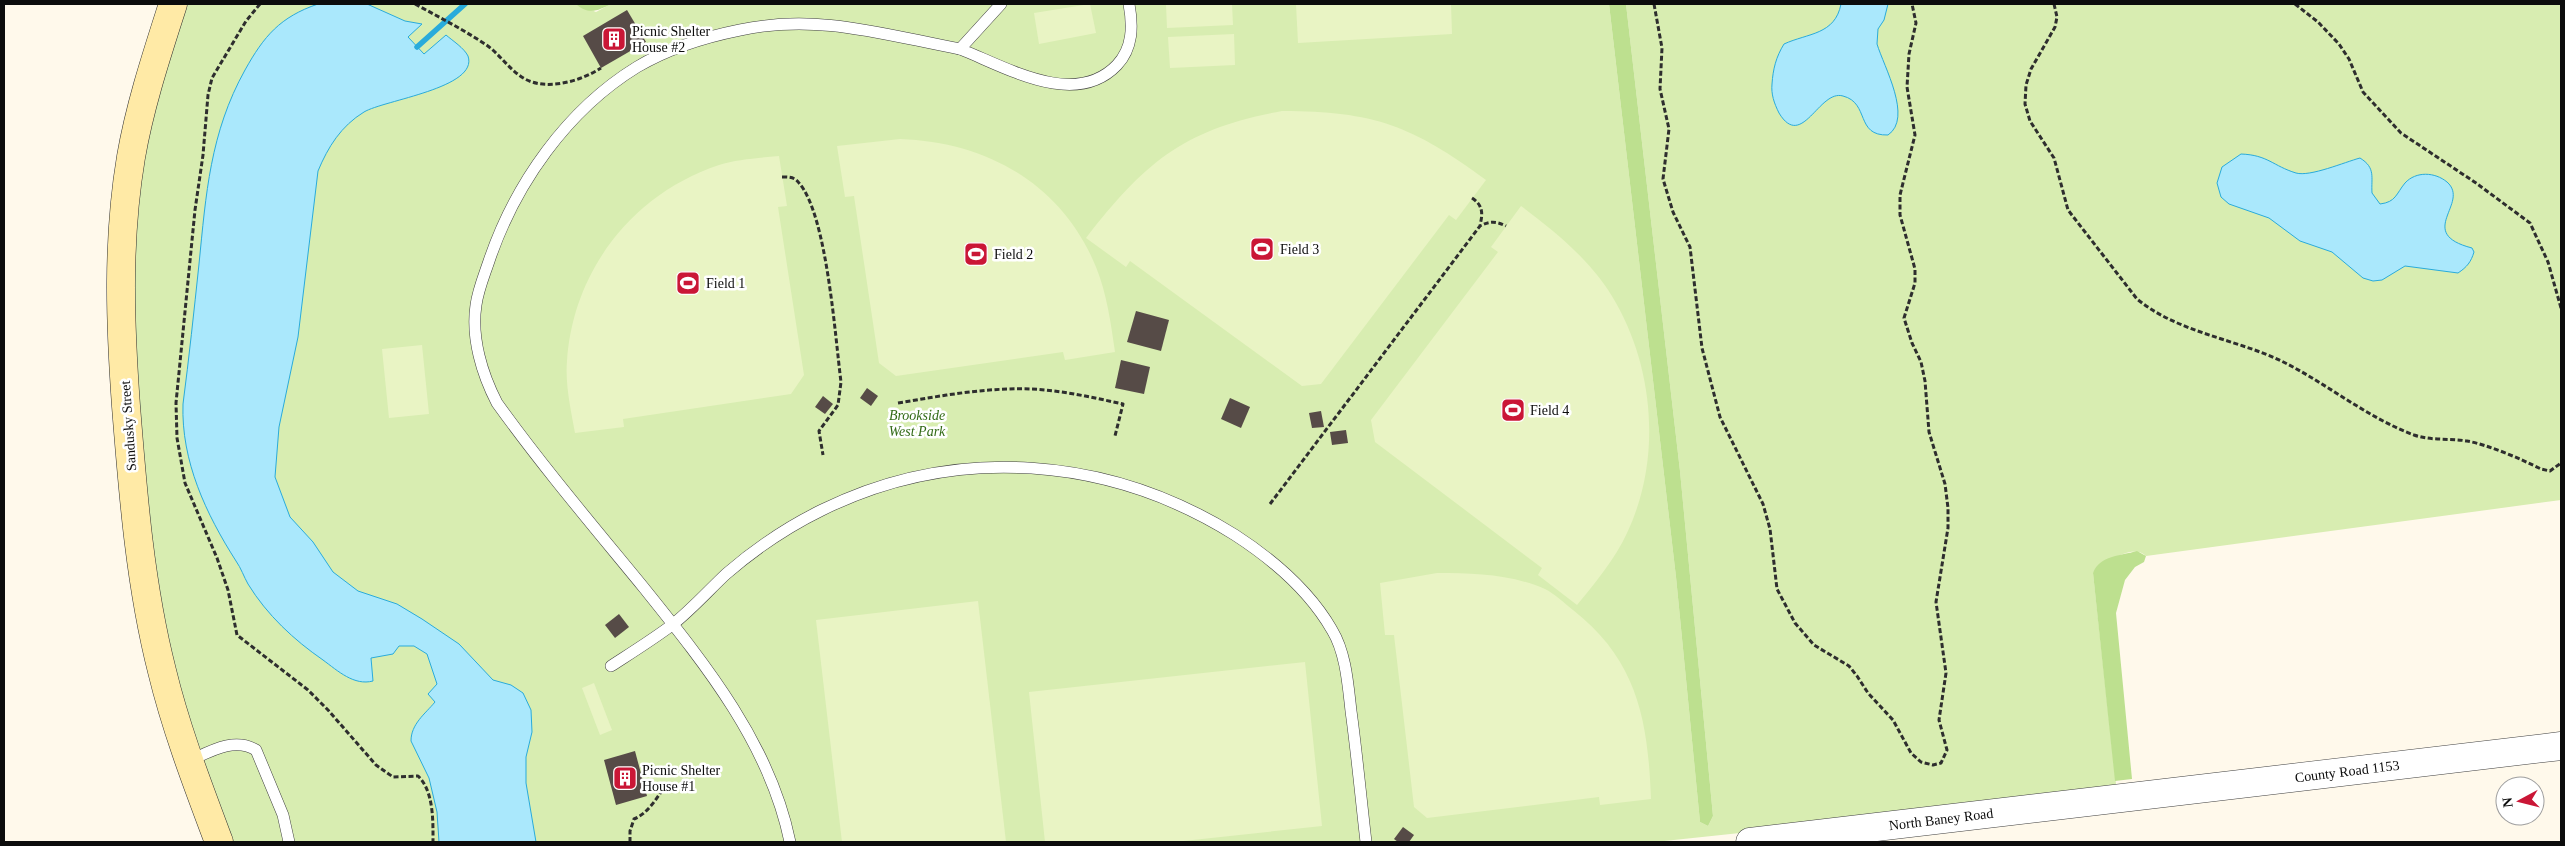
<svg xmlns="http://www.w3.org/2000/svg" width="2565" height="846" viewBox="0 0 2565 846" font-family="'Times New Roman',serif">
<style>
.green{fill:#d8edb1}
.forest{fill:#bde08f}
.pitch{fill:#e9f4c4}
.water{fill:#aae8fc;stroke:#29abdb}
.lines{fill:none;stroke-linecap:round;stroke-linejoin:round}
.stream{stroke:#29abdb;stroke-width:5.5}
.building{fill:#564b47}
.service-casing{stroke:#3f3f3f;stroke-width:12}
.tertiary-casing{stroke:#3f3f3f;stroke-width:29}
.secondary-casing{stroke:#2e2e2e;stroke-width:29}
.path{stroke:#2e2e2e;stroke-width:3;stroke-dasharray:5 2.5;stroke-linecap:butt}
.service{stroke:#fff;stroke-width:11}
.tertiary{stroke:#fff;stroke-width:28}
.secondary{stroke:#ffeaa6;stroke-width:28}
.labels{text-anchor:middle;stroke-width:5;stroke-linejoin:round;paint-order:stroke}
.poi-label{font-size:14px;fill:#0c0c0c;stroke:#fff;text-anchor:start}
.park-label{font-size:14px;font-style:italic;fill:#326a16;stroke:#fff}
.street-label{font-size:14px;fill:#0c0c0c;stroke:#fff}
</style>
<rect width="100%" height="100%" fill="#fff9eb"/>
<path class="green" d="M178 4H576L596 12 611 4H1609L1676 577 1700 822 1708 826 1713 816 1680 471 1626 4H2561V500L2146 556C2132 542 2104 564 2093 573L2117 793 1655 842H226L203 781 148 565 127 201Z"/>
<g class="forest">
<path d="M576 4H611C598 11 588 15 576 4Z"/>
<path d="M1609 4H1626L1680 471 1713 816 1708 826 1700 822 1676 577Z"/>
<path d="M2137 551 2146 556 2144 562 2135 567 2125 580 2116 613 2132 779 2115 781 2093 573C2100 555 2120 556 2137 551Z"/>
</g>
<g class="pitch">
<path d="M1090 4 1096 33 1039 44 1034 13Z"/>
<path d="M1166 4H1232L1233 25 1167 28Z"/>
<path d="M1296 4H1451L1452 34 1298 43Z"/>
<path d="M1234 34 1235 65 1170 68 1168 37Z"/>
<path d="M1282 111C1374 111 1413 126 1486 180L1456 220 1449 215 1321 384 1302 386 1130 261 1126 267 1086 238C1146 161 1184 129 1282 111Z"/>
<path d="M900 139C987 142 1062 184 1096 267 1107 294 1111 324 1115 352L1065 360 1063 352 896 376 879 363 854 196 845 197 837 146Z"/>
<path d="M779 156 787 206 778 207 804 375 791 394 623 419 624 427 575 433C571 410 565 385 567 361 573 271 632 194 719 165 737 159 759 158 779 156Z"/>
<path d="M1521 206C1556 232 1595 264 1616 303 1655 372 1661 461 1627 533 1615 559 1595 583 1577 605L1538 575 1542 568 1375 442 1371 420 1498 252 1491 247Z"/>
<path d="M422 345 429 414 389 418 382 349Z"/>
<path d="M1437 573C1474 573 1510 574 1545 589 1555 594 1564 603 1573 610 1638 661 1648 721 1651 799L1600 805 1599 797 1427 818 1414 807 1394 635H1385L1380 583Z"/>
<path d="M978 601 1006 842H842L816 620Z"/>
<path d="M1305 662 1322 826 1174 842H1045L1029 692Z"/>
<path d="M594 683 612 730 600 735 582 688Z"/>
</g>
<g class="water">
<path d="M318 4H367L405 21 422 24 408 37 424 54 446 35C453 41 464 48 468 56 479 88 384 100 364 112 341 126 328 147 318 171L298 337 279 427 275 477 290 517 313 542 333 572 358 591 397 604 422 619 459 644 493 680 511 685 523 693 531 710 532 732 526 757V783L536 842H439L437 812 429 778 411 741C411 724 425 714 435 702L428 694 437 684 427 654 414 646H399L393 654 371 658 373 681C354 686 338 671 323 660 294 640 267 615 248 584 244 577 241 568 236 561 206 514 181 461 183 404 189 358 194 311 199 264 206 194 210 133 245 70 264 36 280 17 318 4Z"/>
<path d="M1841 4H1888L1884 20 1878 29 1877 44C1884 67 1913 118 1888 135 1855 136 1870 103 1843 96 1819 89 1802 151 1779 113 1774 103 1771 94 1772 84 1773 69 1776 57 1784 44 1808 33 1835 35 1841 4Z"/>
<path d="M2241 154C2268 155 2273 166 2296 173 2310 177 2345 162 2360 158 2376 168 2371 177 2372 193L2380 204C2396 202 2396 194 2405 183 2416 171 2435 172 2447 182 2471 203 2414 233 2472 248L2474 252C2471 262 2467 267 2458 273L2405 266 2382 280 2373 281 2363 278 2332 252 2300 241 2269 218 2229 204 2221 197 2217 183 2222 167Z"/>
</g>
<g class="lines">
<path class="stream" d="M417 47 465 4"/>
</g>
<g class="building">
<path d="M627 10 646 42 601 68 583 36Z"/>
<path d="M1136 311 1169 320 1161 351 1127 342Z"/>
<path d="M1121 360 1150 367 1144 394 1115 388Z"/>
<path d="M867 388 878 396 871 406 860 398Z"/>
<path d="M823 396 833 404 825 414 815 407Z"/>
<path d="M1230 398 1250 407 1241 428 1221 419Z"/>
<path d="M1321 411 1324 427 1312 428 1309 413Z"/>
<path d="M1346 430 1348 443 1332 445 1330 432Z"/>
<path d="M619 614 629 627 615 638 605 625Z"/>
<path d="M635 751 647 796 616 805 604 760Z"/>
<path d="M1403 827 1414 835 1409 842H1398L1394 839Z"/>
</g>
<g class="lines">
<g class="service-casing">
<g id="service">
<path d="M1001 4 960 49C1006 67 1075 109 1117 65 1133 48 1133 26 1129 4"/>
<path d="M611 666C631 653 652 640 672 625 691 610 708 591 726 574 755 549 787 527 822 510 956 444 1109 456 1235 535 1272 559 1309 590 1332 630 1346 653 1348 685 1351 711 1357 755 1361 799 1366 842"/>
<path d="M189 761C211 751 234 737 256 750L283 815 289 842"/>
<path d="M790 842C770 744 705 664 644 588 594 527 543 467 497 403 482 374 471 338 476 305 478 290 484 276 489 261 515 184 567 110 637 67 669 48 705 37 740 30 818 13 885 35 960 49"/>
</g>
</g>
<g class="tertiary-casing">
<path id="tertiary" d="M1750 842 2561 746"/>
</g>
<g class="secondary-casing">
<path id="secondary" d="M173 4C157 54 140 105 131 157 117 240 120 323 126 406 133 494 140 585 162 671 176 729 198 786 219 842"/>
</g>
<g class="path">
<path d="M260 4 246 21 212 78 208 95 203 155 195 210 176 403 177 438 185 483 217 558 228 590 237 635 308 690 328 710 376 765 393 777 418 776C434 791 433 822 433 842"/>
<path d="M415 4C439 17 462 29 485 44 500 54 509 70 525 79 547 91 581 81 601 68"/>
<path d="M1654 4 1662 48 1660 89 1669 129 1663 179 1673 212 1690 247 1702 348 1720 417 1763 504 1770 529 1777 589 1795 623 1814 645 1849 666 1857 676 1868 693 1893 720 1911 753 1921 762 1933 765 1941 763 1947 750 1939 720 1946 673 1936 602 1948 528V508L1945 484 1929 432 1925 381 1921 362 1912 343 1904 318 1915 283V269L1900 215V195L1915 135 1907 87 1909 54 1916 23 1912 4"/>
<path d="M2054 4 2057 17 2055 27 2031 69 2026 85 2025 104 2030 121 2054 158 2068 210 2137 299C2176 331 2229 338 2275 358 2323 380 2365 417 2414 435 2432 441 2449 438 2467 441 2489 445 2521 459 2541 469L2550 471 2561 463"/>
<path d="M2295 4 2318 22 2339 44 2349 59 2363 92 2401 133 2476 183 2530 223 2548 262 2561 308"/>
<path d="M782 177C789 177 795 177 799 183 827 215 835 336 841 382L838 405 819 431 823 455"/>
<path d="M1472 198C1483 205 1483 214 1480 225"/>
<path d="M898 403C935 397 971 390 1009 389 1047 387 1086 396 1123 404L1115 436"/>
<path d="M1270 504 1480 226C1490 221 1496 221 1506 226"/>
<path d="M630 842V831L634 819C649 813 658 796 667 783"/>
</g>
<use href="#service" class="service"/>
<use href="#tertiary" class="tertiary"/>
<use href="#secondary" class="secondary"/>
</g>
<defs>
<g id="building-square" transform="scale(1.25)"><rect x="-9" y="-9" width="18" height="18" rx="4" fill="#ca1636" stroke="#fff"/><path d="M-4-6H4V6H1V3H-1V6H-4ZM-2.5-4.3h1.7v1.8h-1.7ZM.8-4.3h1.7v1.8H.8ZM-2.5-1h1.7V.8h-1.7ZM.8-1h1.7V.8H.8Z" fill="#fff"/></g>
<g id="stadium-square" transform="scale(1.25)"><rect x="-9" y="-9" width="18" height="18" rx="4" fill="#ca1636" stroke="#fff"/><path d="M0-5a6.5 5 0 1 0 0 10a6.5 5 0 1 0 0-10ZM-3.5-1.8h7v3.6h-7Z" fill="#fff"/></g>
</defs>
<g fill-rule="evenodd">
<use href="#building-square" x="614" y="39"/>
<use href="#stadium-square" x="1262" y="249"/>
<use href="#stadium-square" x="976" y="254"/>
<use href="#stadium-square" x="688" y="283"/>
<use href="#stadium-square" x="1513" y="410"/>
<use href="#building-square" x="625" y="778"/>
</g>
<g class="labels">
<g class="poi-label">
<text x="632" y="36">Picnic Shelter<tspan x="632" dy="16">House #2</tspan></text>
<text x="1280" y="254">Field 3</text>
<text x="994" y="259">Field 2</text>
<text x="706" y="288">Field 1</text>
<text x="1530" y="415">Field 4</text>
<text x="642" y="775">Picnic Shelter<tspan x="642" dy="16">House #1</tspan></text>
</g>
<g class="park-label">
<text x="917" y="420">Brookside<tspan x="917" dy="16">West Park</tspan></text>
</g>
<g class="street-label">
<text transform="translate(128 426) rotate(-94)" y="5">Sandusky Street</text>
<text transform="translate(2347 771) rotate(-7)" y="5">County Road 1153</text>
<text transform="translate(1941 819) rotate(-7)" y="5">North Baney Road</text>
</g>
</g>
<rect width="2565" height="846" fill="none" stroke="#0c0c0c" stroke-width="10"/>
<g transform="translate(2520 801) rotate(263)"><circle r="24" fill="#ffffff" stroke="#9e9e9e"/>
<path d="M0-4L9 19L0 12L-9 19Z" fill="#ca1636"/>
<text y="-8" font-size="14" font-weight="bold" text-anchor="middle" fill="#0c0c0c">N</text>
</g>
</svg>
